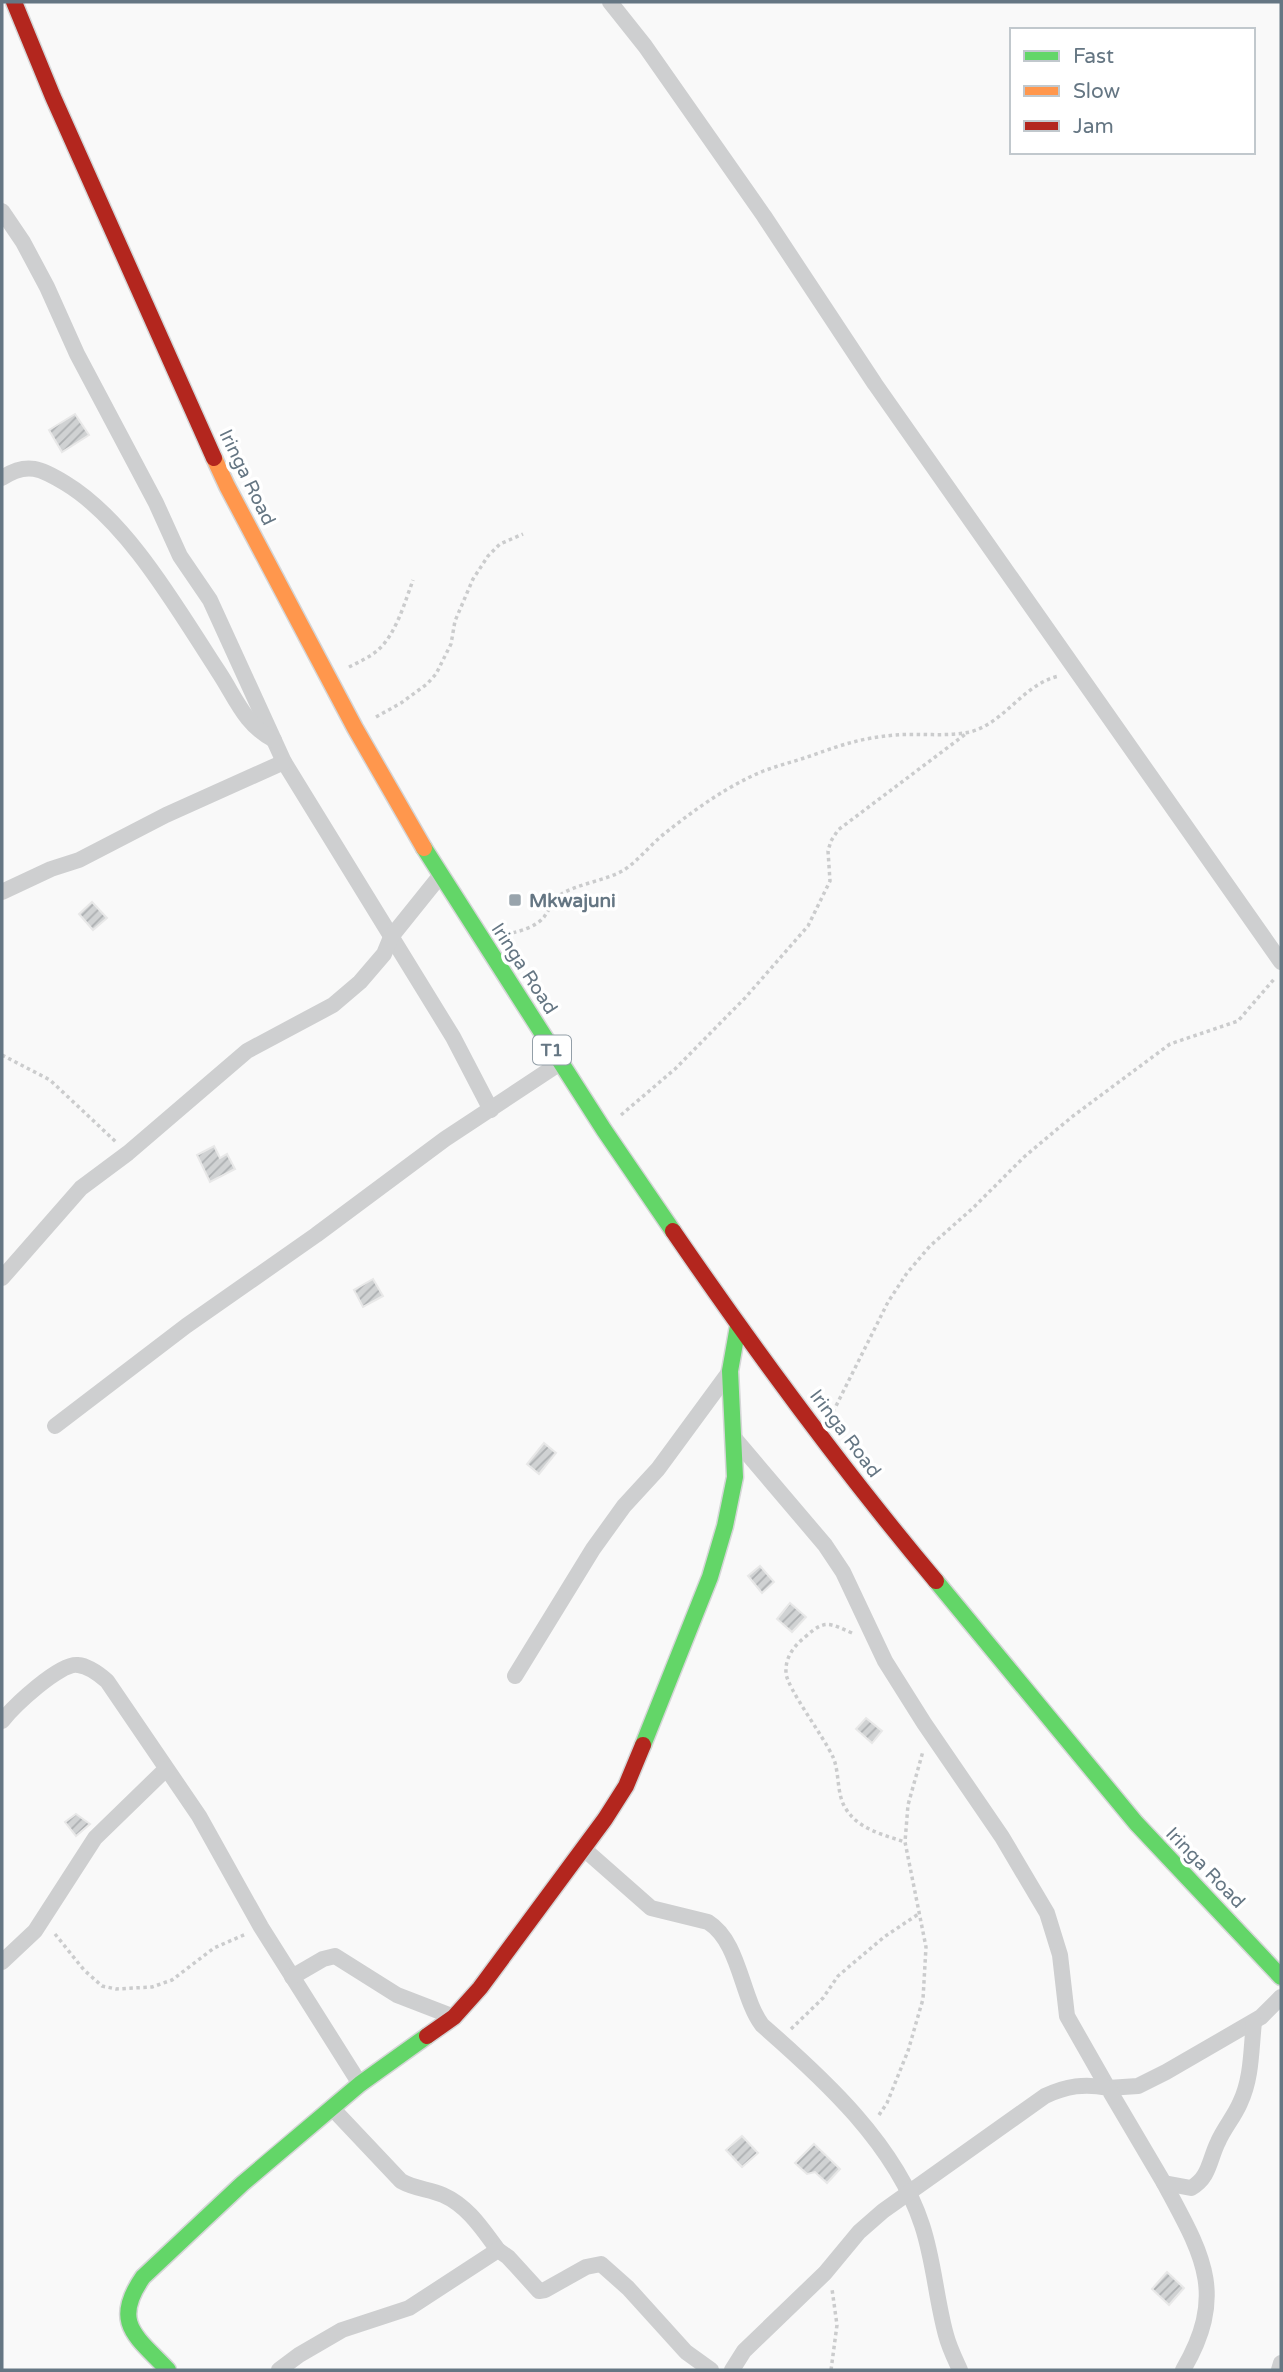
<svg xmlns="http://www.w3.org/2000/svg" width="1283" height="2372" viewBox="0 0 1283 2372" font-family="'Varela Round',sans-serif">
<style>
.building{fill:url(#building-hatch);stroke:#e8e8e8;stroke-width:2}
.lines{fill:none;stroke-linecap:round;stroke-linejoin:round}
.fast-casing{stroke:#d5d6d7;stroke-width:19}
.slow-casing{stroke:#d5d6d7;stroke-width:19}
.jam-casing{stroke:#d5d6d7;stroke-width:19}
.path{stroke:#cbcccd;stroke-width:3.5;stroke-dasharray:3.5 3.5;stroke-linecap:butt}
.street{stroke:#cecfd0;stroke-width:16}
.fast{stroke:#63d668;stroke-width:16}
.slow{stroke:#ff974d;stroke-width:16}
.jam{stroke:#b3261e;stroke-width:16}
.poi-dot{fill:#99a4ac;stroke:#fff;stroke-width:2.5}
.labels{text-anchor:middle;stroke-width:7;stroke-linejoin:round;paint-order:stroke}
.shield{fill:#fff;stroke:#939fa8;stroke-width:2}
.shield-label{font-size:18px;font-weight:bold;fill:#657683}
.street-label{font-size:19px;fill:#657683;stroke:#fff}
.poi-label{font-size:19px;font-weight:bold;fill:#657683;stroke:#fff;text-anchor:start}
</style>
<defs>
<pattern id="building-hatch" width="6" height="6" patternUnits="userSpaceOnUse" patternTransform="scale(1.75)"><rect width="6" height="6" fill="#d0d2d3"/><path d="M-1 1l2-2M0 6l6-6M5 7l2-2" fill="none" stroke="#acafb1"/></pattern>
</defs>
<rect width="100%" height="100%" fill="#f9f9f9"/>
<g class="building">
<path d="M75 414 89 435 62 452 49 430Z"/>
<path d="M92 902 107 918 93 930 79 914Z"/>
<path d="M214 1146 220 1158 227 1154 235 1169 210 1182 197 1155Z"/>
<path d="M373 1279 383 1296 363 1307 354 1290Z"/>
<path d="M544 1443 556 1453 539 1474 527 1464Z"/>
<path d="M760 1566 774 1582 762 1593 748 1576Z"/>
<path d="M790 1603 806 1617 792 1632 777 1619Z"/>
<path d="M866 1718 882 1731 872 1743 856 1729Z"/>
<path d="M76 1814 90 1824 76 1836 65 1822Z"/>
<path d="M742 2136 758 2153 742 2167 726 2150Z"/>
<path d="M814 2144 840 2169 827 2183 815 2172 807 2174 795 2163Z"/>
<path d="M1167 2272 1184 2288 1169 2305 1152 2289Z"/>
</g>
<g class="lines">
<g class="fast-casing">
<g id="fast">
<path d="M424 848 604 1130 673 1231"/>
<path d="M936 1581 1136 1823 1281 1977"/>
<path d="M643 1745 710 1577 725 1526 735 1477 730 1371 738 1326"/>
<path d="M168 2370C136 2336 111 2323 143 2277L242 2184 360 2084 427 2036"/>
</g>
</g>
<g class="slow-casing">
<path id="slow" d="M214 458 227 486 355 728 424 848"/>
</g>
<g class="jam-casing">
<g id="jam">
<path d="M14 2 53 97 214 458"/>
<path d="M673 1231C756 1352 842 1469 936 1581"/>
<path d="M427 2036 454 2017 480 1988 605 1819 626 1786 643 1745"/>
</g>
</g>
<g class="path">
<path d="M349 667C359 662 370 657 378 650 396 634 405 602 413 580"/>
<path d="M376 717 401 703 427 684 436 674 451 644 455 621 473 579 488 556 500 544 523 534"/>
<path d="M506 934C519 932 536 927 544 917 549 910 553 901 560 895 576 884 605 881 624 870 639 860 650 845 664 834 689 814 719 792 748 778 769 767 791 763 813 755 844 744 862 738 895 735 919 733 946 737 970 732 1005 723 1023 684 1059 676"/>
<path d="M2 1055 50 1080 116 1142"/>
<path d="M621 1115 675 1069 745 998 808 926 830 881 828 851 831 841 838 830 967 733"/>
<path d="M833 1412 888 1302 907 1273 930 1246 973 1208 1024 1157 1073 1116 1170 1044 1238 1021 1275 978"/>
<path d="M852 1633C829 1623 825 1619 805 1637 794 1646 785 1657 786 1673 787 1688 824 1737 833 1757 840 1773 836 1794 846 1809 858 1829 884 1835 905 1842"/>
<path d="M55 1934 84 1970 102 1986 116 1989 152 1987 172 1980 214 1948 246 1934"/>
<path d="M791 2029 823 1998 838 1976 884 1937 920 1913"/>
<path d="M879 2115 887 2103 908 2051 923 1999 926 1947 905 1842 908 1805 923 1751"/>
<path d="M831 2370 837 2325 832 2289"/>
</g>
<g class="street">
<path d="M610 2 645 46 764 216 875 384 1281 962"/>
<path d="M2 211 23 242 47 287 77 354 156 503 180 556 210 600 284 762 453 1037 491 1110"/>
<path d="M2 478C27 461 42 469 65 483 128 521 178 610 218 671 236 698 244 724 274 740"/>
<path d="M2 892 51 869 79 860 166 815 284 762"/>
<path d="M2 1278 81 1188 128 1153 247 1051 333 1005 360 982 384 954 391 937 440 876"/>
<path d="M55 1426 186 1326 316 1235 445 1139 560 1063"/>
<path d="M735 1439 825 1545 843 1572 885 1661 924 1723 1002 1837 1047 1913 1060 1955 1067 2016 1108 2088 1138 2086 1166 2072 1261 2017 1281 1997"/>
<path d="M515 1676 593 1549 624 1506 658 1469 730 1371"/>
<path d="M2 1721C13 1707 60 1662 78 1665 89 1666 99 1674 107 1681L199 1816 261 1927 360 2084"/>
<path d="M584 1849 651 1908 708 1922C740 1942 741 1997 762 2025 824 2079 896 2145 922 2225 934 2261 936 2299 946 2335 949 2347 955 2359 960 2370"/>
<path d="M2 1962 35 1931 95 1838 166 1769"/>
<path d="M292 1977 323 1959 335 1956 397 1995 454 2017"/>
<path d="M332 2108 401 2181C415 2189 429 2189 443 2195 468 2206 483 2230 498 2250"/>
<path d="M1164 2183C1202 2254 1228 2293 1183 2370"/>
<path d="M279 2370 299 2355 342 2330 409 2308 498 2250 508 2257 539 2291 545 2290 586 2267 601 2264 628 2288 686 2352 711 2370"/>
<path d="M732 2370 744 2351 825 2273 859 2232 883 2211 1045 2096C1066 2086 1085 2083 1108 2088L1164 2183 1191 2188C1210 2177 1209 2160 1218 2142 1224 2128 1234 2117 1240 2103 1252 2078 1251 2049 1254 2022"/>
<path d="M1279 2370 1281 2363"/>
</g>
<use href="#fast" class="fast"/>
<use href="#slow" class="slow"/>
<use href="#jam" class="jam"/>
</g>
<rect class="poi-dot" x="508" y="893" width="14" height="14" rx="3.5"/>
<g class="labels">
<rect class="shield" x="533" y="1035.5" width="38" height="29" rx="5"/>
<g class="shield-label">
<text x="552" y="1056">T1</text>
</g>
<g class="street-label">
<text transform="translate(248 477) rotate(64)" y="7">Iringa Road</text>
<text transform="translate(525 968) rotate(57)" y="7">Iringa Road</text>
<text transform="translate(846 1433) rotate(53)" y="7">Iringa Road</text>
<text transform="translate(1206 1867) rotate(46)" y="7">Iringa Road</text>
</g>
<g class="poi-label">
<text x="529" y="907">Mkwajuni</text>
</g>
</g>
<rect width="1283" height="2372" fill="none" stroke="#657683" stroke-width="7"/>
<rect x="1010" y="28" width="245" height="126" fill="#ffffff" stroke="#c1c8cd" stroke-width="2"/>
<rect x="1024" y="51" width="35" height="10" fill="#63d668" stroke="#c1c8cd" stroke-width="2"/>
<text x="1073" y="63" font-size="21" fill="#657683">Fast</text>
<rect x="1024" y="86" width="35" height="10" fill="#ff974d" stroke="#c1c8cd" stroke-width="2"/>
<text x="1073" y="98" font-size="21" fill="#657683">Slow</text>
<rect x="1024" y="121" width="35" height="10" fill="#b3261e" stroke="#c1c8cd" stroke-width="2"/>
<text x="1073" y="133" font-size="21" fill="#657683">Jam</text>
</svg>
